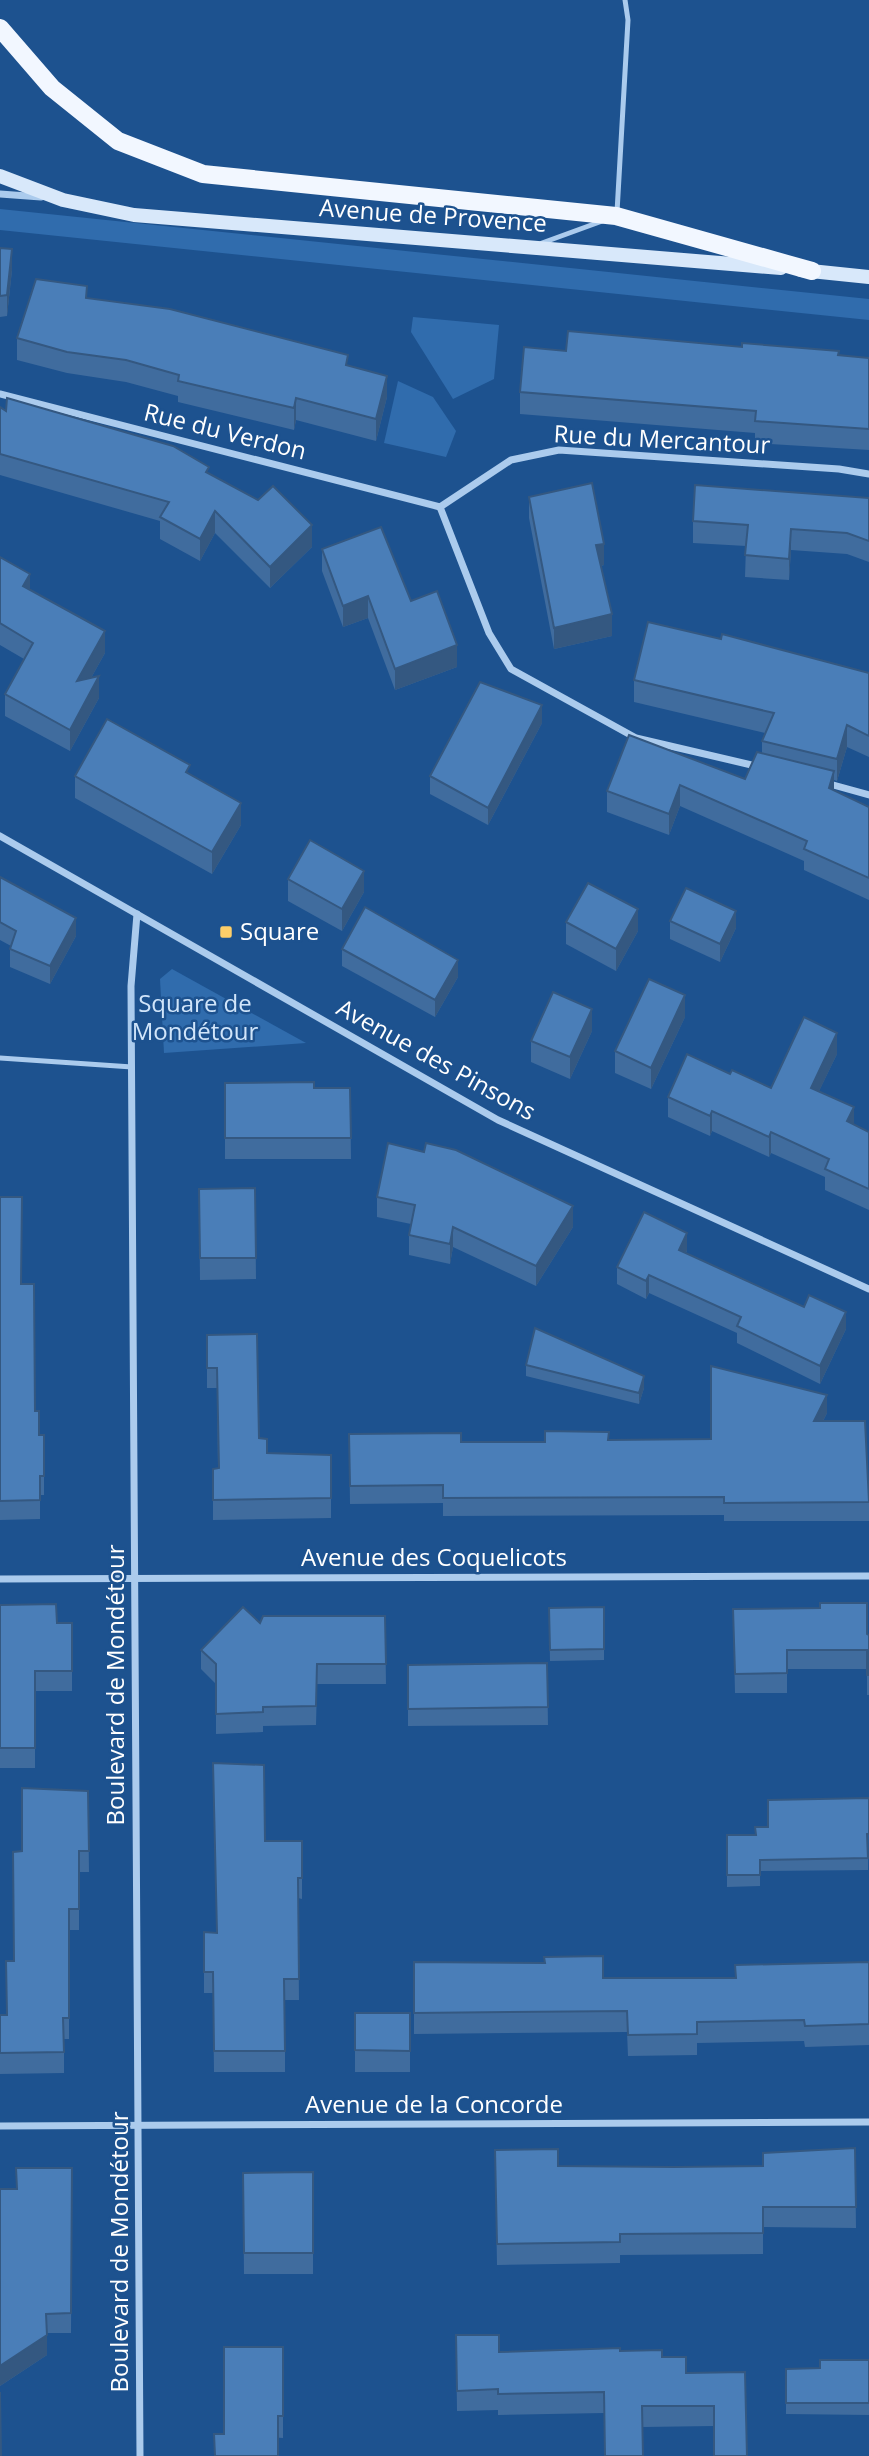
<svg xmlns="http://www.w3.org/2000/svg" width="869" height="2456" viewBox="0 0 869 2456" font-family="'Open Sans',sans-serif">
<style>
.green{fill:#306cad}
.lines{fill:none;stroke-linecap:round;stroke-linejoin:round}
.lane{stroke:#abcbed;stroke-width:5}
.street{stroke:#abcbed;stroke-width:7}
.secondary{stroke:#d8e8fa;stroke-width:14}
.primary{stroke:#f2f7ff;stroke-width:18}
.wall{fill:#406c9e}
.shaded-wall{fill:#345881}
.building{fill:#4a7eb8;stroke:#345881;stroke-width:2}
.poi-dot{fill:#fdce69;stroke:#1d528f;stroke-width:2.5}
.labels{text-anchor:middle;stroke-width:5;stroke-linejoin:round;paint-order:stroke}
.street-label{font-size:24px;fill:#fff;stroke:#1d528f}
.poi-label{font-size:24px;fill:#fff;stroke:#1d528f;text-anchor:start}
.park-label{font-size:24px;fill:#d1e5fa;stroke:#1d528f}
</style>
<rect width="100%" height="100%" fill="#1d528f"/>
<g class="green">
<path d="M0 209 869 299V320L0 230Z"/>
<path d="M413 317 499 325 494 379 453 399 411 332Z"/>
<path d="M398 381 433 397 456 431 446 457 384 443Z"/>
<path d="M172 969 306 1043 164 1053 160 979Z"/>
</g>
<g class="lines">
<g class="lane">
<path d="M617 212 628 20 625 0"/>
<path d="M542 243 605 220"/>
<path d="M0 1058 132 1067"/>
</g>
<g class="street">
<path d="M0 194 41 197"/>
<path d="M0 394 440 507"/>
<path d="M760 767 636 738 511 669 489 633 440 507 511 460 559 450 839 469 869 474"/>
<path d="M826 783 869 795"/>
<path d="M0 836 498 1120 869 1289"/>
<path d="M137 914 131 986 140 2456"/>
<path d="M0 1579 869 1576"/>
<path d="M0 2126 869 2122"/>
</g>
<g class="secondary">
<path d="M0 176 63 200 134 215 781 268"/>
<path d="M801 270 869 277"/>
</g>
<path class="primary" d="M0 28 52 88 118 141 203 174 616 216 812 271"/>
</g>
<g class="wall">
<path d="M0 248 12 270 7 316 0 317Z"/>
<path d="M87 299 348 365 387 397 376 441 296 420 294 430 178 402V396L126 382 67 373 17 360V338Z"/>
<path d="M566 351 839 355 869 358V450L755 443V433L520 414V392Z"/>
<path d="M0 407 6 411 209 474 312 547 270 588 215 533 200 561 160 539V521L0 475Z"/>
<path d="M529 497 604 565 601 566 612 636 554 649 529 518Z"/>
<path d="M869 498V562L847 554 791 550 789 580 745 577 746 546 693 543V521Z"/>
<path d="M322 549 411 601 457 667 395 690 368 618 343 627 322 571Z"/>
<path d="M0 557 30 590 105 653 91 678 99 698 70 751 5 716V694L24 659 0 645Z"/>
<path d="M869 673V757L847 747 837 781 834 780V790L869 807V900L804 870V861L680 806 669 835 607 812V791L745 779 762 754V741L765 733 634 702V680Z"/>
<path d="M542 723 488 825 430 794V776Z"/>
<path d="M190 774 241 825 212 874 75 798V776Z"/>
<path d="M0 877 76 936 50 984 10 967V949L11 946 0 940Z"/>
<path d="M288 879 364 892 342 931 288 901Z"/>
<path d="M670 921 736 928 720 962 670 939Z"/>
<path d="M566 922 638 931 616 971 566 944Z"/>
<path d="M342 949 458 977 435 1017 342 966Z"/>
<path d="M685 1017 651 1089 615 1073V1051Z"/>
<path d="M592 1031 570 1079 531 1062V1041Z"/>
<path d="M837 1054 819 1091 854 1125 869 1132V1210L825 1190V1177L771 1153 769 1157 712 1131 710 1136 668 1117V1097L730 1074 771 1088Z"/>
<path d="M225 1083 314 1088H350L351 1159H225Z"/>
<path d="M424 1152 573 1227 536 1286 453 1247 450 1264 409 1255V1235L411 1224 377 1217V1197Z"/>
<path d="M255 1188 256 1279 200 1280 199 1189Z"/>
<path d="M0 1197 22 1284 35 1411 39 1435H44V1495H40V1519L0 1520Z"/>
<path d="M687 1250 686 1253 846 1329 820 1384 737 1343V1333L649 1293 646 1299 617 1284V1267Z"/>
<path d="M207 1335 267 1453 331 1455V1518L213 1520V1469L218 1468 217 1388H207Z"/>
<path d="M526 1365 644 1388 639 1404 526 1376Z"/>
<path d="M827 1413 823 1421 869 1502V1521H724V1515L443 1516V1503L350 1504 349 1434 461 1442 711 1439Z"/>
<path d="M0 1605 57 1623H72V1691H35V1768H0Z"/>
<path d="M604 1607V1660L550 1661 549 1608Z"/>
<path d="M733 1609 869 1635V1695H867V1669H787V1693H735Z"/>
<path d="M385 1616 386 1684H317L316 1725 263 1726V1732L216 1734V1684L201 1669V1650L260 1623Z"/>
<path d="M547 1663 548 1725 408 1726V1665Z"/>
<path d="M88 1791 89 1872H79V1930H69V2039H64V2073L0 2074V2015H7L14 1961 22 1851Z"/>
<path d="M869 1798 868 1870 760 1871V1886L727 1887V1835H756L768 1827Z"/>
<path d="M265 1841H302V1899L298 1898 299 2000H285V2072H214L213 1993H204V1953L216 1933Z"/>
<path d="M414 1962 603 1978H735L869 1962V2045L805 2047 804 2041 697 2043V2055L628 2056 627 2032 414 2034Z"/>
<rect x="355" y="2013" width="55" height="59"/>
<path d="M855 2148 856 2228 763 2227V2254L620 2255V2263L497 2265 495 2150 558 2166 674 2167 763 2166Z"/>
<path d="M72 2168 71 2333H47V2355L0 2386V2189H16Z"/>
<path d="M313 2172V2274H244L243 2173Z"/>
<path d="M456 2335 499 2352 620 2351 662 2357 686 2373 745 2372 714 2426 643 2427 604 2413 498 2415V2410L457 2411Z"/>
<path d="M283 2347V2438L224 2434Z"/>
<path d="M869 2360V2415L786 2414V2369L820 2368Z"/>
</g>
<g class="shaded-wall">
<path d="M12 249V270L7 316V295Z"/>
<path d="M387 376V397L376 441V419Z"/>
<path d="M296 398V420L294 430V408Z"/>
<path d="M215 511V533L200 561V539Z"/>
<path d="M312 525V547L270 588V567Z"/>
<path d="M791 529V550L789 580V559Z"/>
<path d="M604 544V565L596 567V545Z"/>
<path d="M30 574V595L23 586Z"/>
<path d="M368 596V618L343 627V606Z"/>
<path d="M612 614V636L554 649V628Z"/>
<path d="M105 631V653L77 703V681Z"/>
<path d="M457 645V667L395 690V669Z"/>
<path d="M99 676V698L70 751V730Z"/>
<path d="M542 705V723L488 825V808Z"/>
<path d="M847 725V747L837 781V759Z"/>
<path d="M834 771V793L829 788Z"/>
<path d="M680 785V806L669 835V814Z"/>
<path d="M241 803V825L212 874V852Z"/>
<path d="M364 871V892L342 931V909Z"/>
<path d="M638 909V931L616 971V949Z"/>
<path d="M736 911V928L720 962V944Z"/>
<path d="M76 918V936L50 984V966Z"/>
<path d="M458 960V977L435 1017V1000Z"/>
<path d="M685 995V1017L651 1089V1068Z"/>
<path d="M592 1009V1031L570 1079V1057Z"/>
<path d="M837 1033V1054L811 1108V1088Z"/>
<path d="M854 1107V1127L847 1121Z"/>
<path d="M712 1111V1131L710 1136V1116Z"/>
<path d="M771 1132V1153L769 1157V1137Z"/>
<path d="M573 1206V1227L536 1286V1266Z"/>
<path d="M453 1227V1247L450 1264V1244Z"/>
<path d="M687 1233V1250L679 1268V1250Z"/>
<path d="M649 1275V1293L646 1299V1281Z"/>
<path d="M846 1312V1329L820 1384V1366Z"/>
<path d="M644 1376V1388L639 1404V1393Z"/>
<path d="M827 1395V1413L814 1439V1421Z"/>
<path d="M47 2335V2355L0 2386V2366Z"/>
</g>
<g class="building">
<path d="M0 248 12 249 7 295 0 296Z"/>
<path d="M36 279 87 286 86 298 170 309 348 355 346 365 387 376 376 419 296 398 294 408 178 381 179 375 126 360 67 352 17 338Z"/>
<path d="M568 331 742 347V343L839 351 838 355 869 358V429L755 421 756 411 520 392 524 347 566 351Z"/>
<path d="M7 398 173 446 209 467 206 472 258 500 273 486 312 525 270 567 215 511 200 539 160 517 169 502 0 454V407L6 411Z"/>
<path d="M592 483 604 544 596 545 612 614 554 628 529 497Z"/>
<path d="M695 485 869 498V541L847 533 791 529 789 559 745 555 748 525 693 521Z"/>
<path d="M381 527 411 601 437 591 457 645 395 669 368 596 343 606 322 549Z"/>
<path d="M0 557 30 574 23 586 105 631 77 681 99 676 70 730 5 694 33 643 0 623Z"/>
<path d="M648 622 721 639 722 634 869 673V736L847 725 837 759 762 741 774 713 634 680Z"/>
<path d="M480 682 542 705 488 808 430 776Z"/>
<path d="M107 719 190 765 186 772 241 803 212 852 75 776Z"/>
<path d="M629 735 745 779 757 752 834 771 829 788 869 807V878L804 849 807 841 680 785 669 814 607 791Z"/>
<path d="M310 840 364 871 342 909 288 879Z"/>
<path d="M0 877 76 918 50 966 10 949 16 931 0 922Z"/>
<path d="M588 883 638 909 616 949 566 922Z"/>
<path d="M686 888 736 911 720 944 670 921Z"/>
<path d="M365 907 458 960 435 1000 342 949Z"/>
<path d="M649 979 685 995 651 1068 615 1051Z"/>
<path d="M553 992 592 1009 570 1057 531 1041Z"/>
<path d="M804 1017 837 1033 811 1088 854 1107 847 1121 869 1132V1189L825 1169 829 1159 771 1132 769 1137 712 1111 710 1116 668 1097 687 1054 730 1074 732 1070 771 1088Z"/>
<path d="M314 1082V1088H350L351 1138H225V1083Z"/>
<path d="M388 1143 424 1152 426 1143 456 1150 573 1206 536 1266 453 1227 450 1244 409 1235 415 1205 377 1197Z"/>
<path d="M255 1188 256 1258H200L199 1189Z"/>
<path d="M0 1197H22L21 1284H34L35 1411H39V1435H44V1476H40V1500L0 1501Z"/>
<path d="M644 1212 687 1233 679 1250 804 1307 809 1295 846 1312 820 1366 737 1326 741 1317 649 1275 646 1281 617 1267Z"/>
<path d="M535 1328 644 1376 639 1393 526 1365Z"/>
<path d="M257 1334 259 1438 267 1439V1453L331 1455V1498L213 1500V1469L219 1468 217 1368H207V1335Z"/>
<path d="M711 1366 827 1395 814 1421H865L869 1502 724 1503V1497L443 1498V1485L350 1486 349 1434 461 1433V1442H545V1431L609 1432 608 1440 711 1439Z"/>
<path d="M820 1603H867V1634L869 1635V1675H867V1650H787V1673L735 1674 733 1609 820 1608Z"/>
<path d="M56 1604 57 1623H72V1671H35V1748H0V1605Z"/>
<path d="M243 1607 260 1623 263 1616H385L386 1664H317L316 1706 263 1707V1712L216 1714V1664L201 1650Z"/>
<path d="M604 1607V1649L550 1650 549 1608Z"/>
<path d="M547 1663 548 1707 408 1709V1665Z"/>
<path d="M213 1763 264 1765 265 1841H302V1878H298L299 1979H284L285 2051H214L213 1972H204V1932L217 1933Z"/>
<path d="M22 1788 88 1791 89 1851H79V1909H69V2018H63L64 2052 0 2053V2015H7L6 1961H14L13 1852 22 1851Z"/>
<path d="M869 1798V1834H867L868 1858 760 1860V1875H727V1835H756L755 1827H768V1800Z"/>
<path d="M603 1956V1978H736L735 1965 869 1962V2024L805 2026 804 2020 697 2022V2034L628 2035 627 2011 414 2013V1962L545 1963 544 1957Z"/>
<path d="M355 2013H410V2051L355 2050Z"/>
<path d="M855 2148 856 2207H763V2233L620 2234V2242L497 2244 495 2150 558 2149V2166L674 2167 763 2166V2153Z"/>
<path d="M16 2168H72L71 2313 46 2314 47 2335 0 2366V2189H17Z"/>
<path d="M313 2172V2253H244L243 2173Z"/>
<path d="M456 2335H499V2352L620 2348V2351L662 2350V2357H686V2373L745 2372 747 2456H714V2406H642L643 2456H605L604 2392 498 2394V2389L457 2391Z"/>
<path d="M224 2347H283V2416H278V2456H215L214 2434H224Z"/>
<path d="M820 2360H869V2403H786V2369L820 2368Z"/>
<path d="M0 2392 1 2456H0Z"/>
</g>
<rect class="poi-dot" x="219" y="925" width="14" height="14" rx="3.5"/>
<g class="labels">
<g class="street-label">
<text transform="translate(433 216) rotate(4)" y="8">Avenue de Provence</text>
<text transform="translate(225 432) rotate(14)" y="8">Rue du Verdon</text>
<text transform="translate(662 440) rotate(3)" y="8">Rue du Mercantour</text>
<text transform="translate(436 1060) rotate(29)" y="8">Avenue des Pinsons</text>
<text x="434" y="1566">Avenue des Coquelicots</text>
<text transform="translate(116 1685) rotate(-90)" y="8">Boulevard de Mondétour</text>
<text x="434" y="2113">Avenue de la Concorde</text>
<text transform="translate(120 2252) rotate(-90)" y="8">Boulevard de Mondétour</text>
</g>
<g class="poi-label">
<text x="240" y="940">Square</text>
</g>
<g class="park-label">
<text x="195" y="1012">Square de<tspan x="195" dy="28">Mondétour</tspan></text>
</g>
</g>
</svg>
